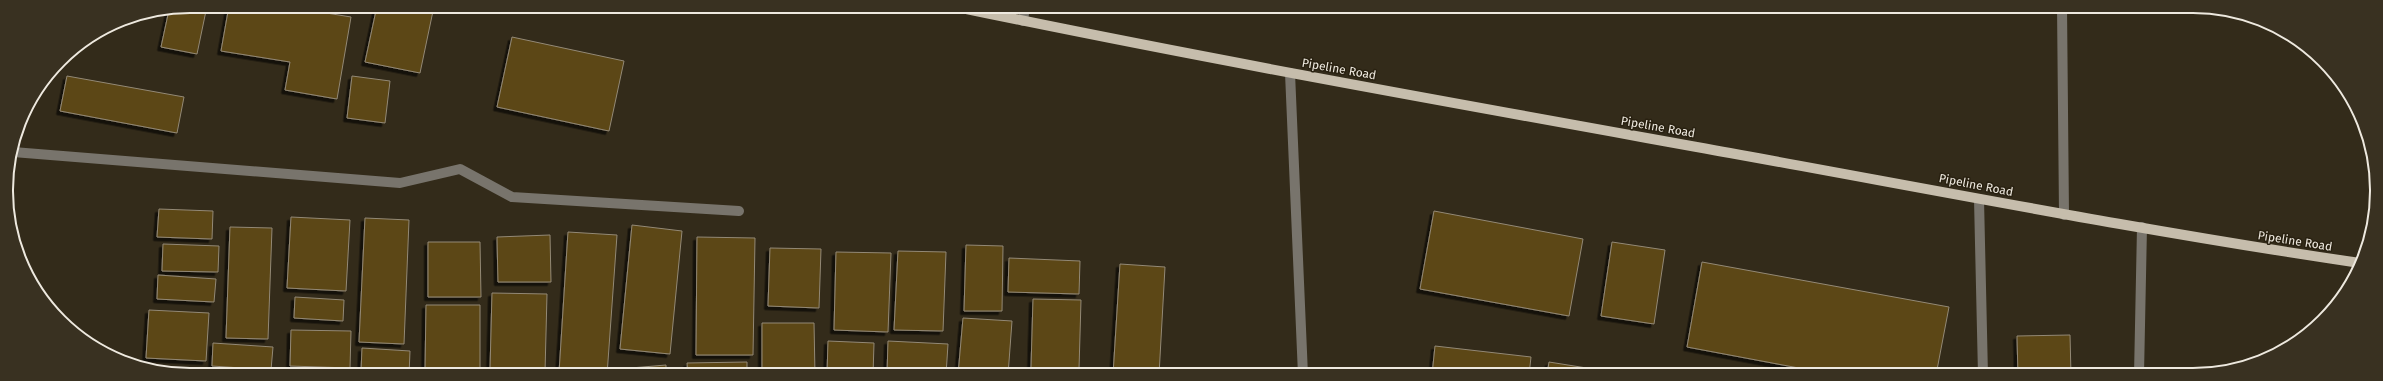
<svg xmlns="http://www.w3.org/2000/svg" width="2383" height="381" viewBox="0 0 2383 381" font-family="'Fira Sans',sans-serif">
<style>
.building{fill:#5c4614;stroke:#938976;filter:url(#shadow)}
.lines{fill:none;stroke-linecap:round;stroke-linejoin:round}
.minor{stroke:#78746c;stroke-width:10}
.major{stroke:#c6bdac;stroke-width:10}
.labels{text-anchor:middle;stroke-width:3;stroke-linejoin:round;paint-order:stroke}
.street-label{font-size:12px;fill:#eee9df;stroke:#292111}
.rim{fill:none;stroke:#eee9df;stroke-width:2}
</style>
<defs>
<filter id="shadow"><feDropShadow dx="-3.5" dy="3.5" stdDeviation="0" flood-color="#0009"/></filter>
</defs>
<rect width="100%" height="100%" fill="#332b1a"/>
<g class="building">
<path d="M190 6H207L197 54 161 47 169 10Z"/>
<path d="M229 6H283L351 17 337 99 285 90 290 62 221 51Z"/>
<path d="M377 6H410L433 11 420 73 365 62Z"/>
<path d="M512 37 624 61 609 131 497 107Z"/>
<path d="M67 76 184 97 177 133 60 111Z"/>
<path d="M352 76 390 81 385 123 347 118Z"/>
<path d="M159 209 213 211 212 239 157 237Z"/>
<path d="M1434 211 1583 239 1569 316 1420 289Z"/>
<path d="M291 217 350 220 346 291 287 288Z"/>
<path d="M365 218 409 220 404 344 359 342Z"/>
<path d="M632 225 682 231 670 354 620 349Z"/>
<path d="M230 227 272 228 268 339 226 338Z"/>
<path d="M568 232 617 235 607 375 559 373Z"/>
<path d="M550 235 551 282H498L497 237Z"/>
<path d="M697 237 755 238 753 355H696Z"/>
<path d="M428 242H480L481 297H428Z"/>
<path d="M1612 242 1665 250 1654 324 1601 316Z"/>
<path d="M163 244 219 246 218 272 162 271Z"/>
<path d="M966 245 1003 246 1002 311H964Z"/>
<path d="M770 248 821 249 819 308 768 306Z"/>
<path d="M898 251 946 252 943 331 894 330Z"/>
<path d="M836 252 891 253 888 332 834 330Z"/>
<path d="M1009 258 1080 261 1079 294 1008 292Z"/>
<path d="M1702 262 1949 307 1936 375H1836L1687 347Z"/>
<path d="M1120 264 1165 267 1159 375H1113Z"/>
<path d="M158 275 216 279 214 302 157 299Z"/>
<path d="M492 293 547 294 545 372 490 370Z"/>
<path d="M295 297 344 300 343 321 294 318Z"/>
<path d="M1033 299 1081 300 1079 369 1031 368Z"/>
<path d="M426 305H480V373H425Z"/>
<path d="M149 310 209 313 206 361 146 358Z"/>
<path d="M963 318 1012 321 1008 375H958Z"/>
<path d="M762 323H814L815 375H762Z"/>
<path d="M291 330 351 331 350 368 290 366Z"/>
<path d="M2070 335 2071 375H2018L2017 336Z"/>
<path d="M828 341 874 343 873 375H827Z"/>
<path d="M888 341 948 344 946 375H887Z"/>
<path d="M213 343 273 347 271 370 212 366Z"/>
<path d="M1435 346 1531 357 1529 375H1432Z"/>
<path d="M362 348 410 351 409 375 361 372Z"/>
<path d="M747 362V375H688L687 363Z"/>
<path d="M1549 362 1593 369 1592 375H1547Z"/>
<path d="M666 365V375H619V369Z"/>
<path d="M1603 369 1637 375H1602Z"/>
</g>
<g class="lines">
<g class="minor">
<path d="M2062 6 2064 215"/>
<path d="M1023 21 1025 6"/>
<path d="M1290 73 1303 375"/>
<path d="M13 152 400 183 460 169 512 197 739 211"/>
<path d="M1979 199 1983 375"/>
<path d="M2139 375 2142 227"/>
</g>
<path class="major" d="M952 6C1210 60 1470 106 1730 153 1940 191 2149 232 2360 263"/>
</g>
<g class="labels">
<g class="street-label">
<text transform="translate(1339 69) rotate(10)" y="4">Pipeline Road</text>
<text transform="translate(1658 127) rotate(10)" y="4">Pipeline Road</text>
<text transform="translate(1976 185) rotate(11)" y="4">Pipeline Road</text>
<text transform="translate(2295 241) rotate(9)" y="4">Pipeline Road</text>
</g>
</g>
<path d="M0 0H2383V381H0ZM190 13H2193A177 177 0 0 1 2370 190V191A177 177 0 0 1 2193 368H190A177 177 0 0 1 13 191V190A177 177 0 0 1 190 13Z" fill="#393121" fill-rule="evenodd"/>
<path class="rim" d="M190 13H2193A177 177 0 0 1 2370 190V191A177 177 0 0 1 2193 368H190A177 177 0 0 1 13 191V190A177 177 0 0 1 190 13Z"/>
</svg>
